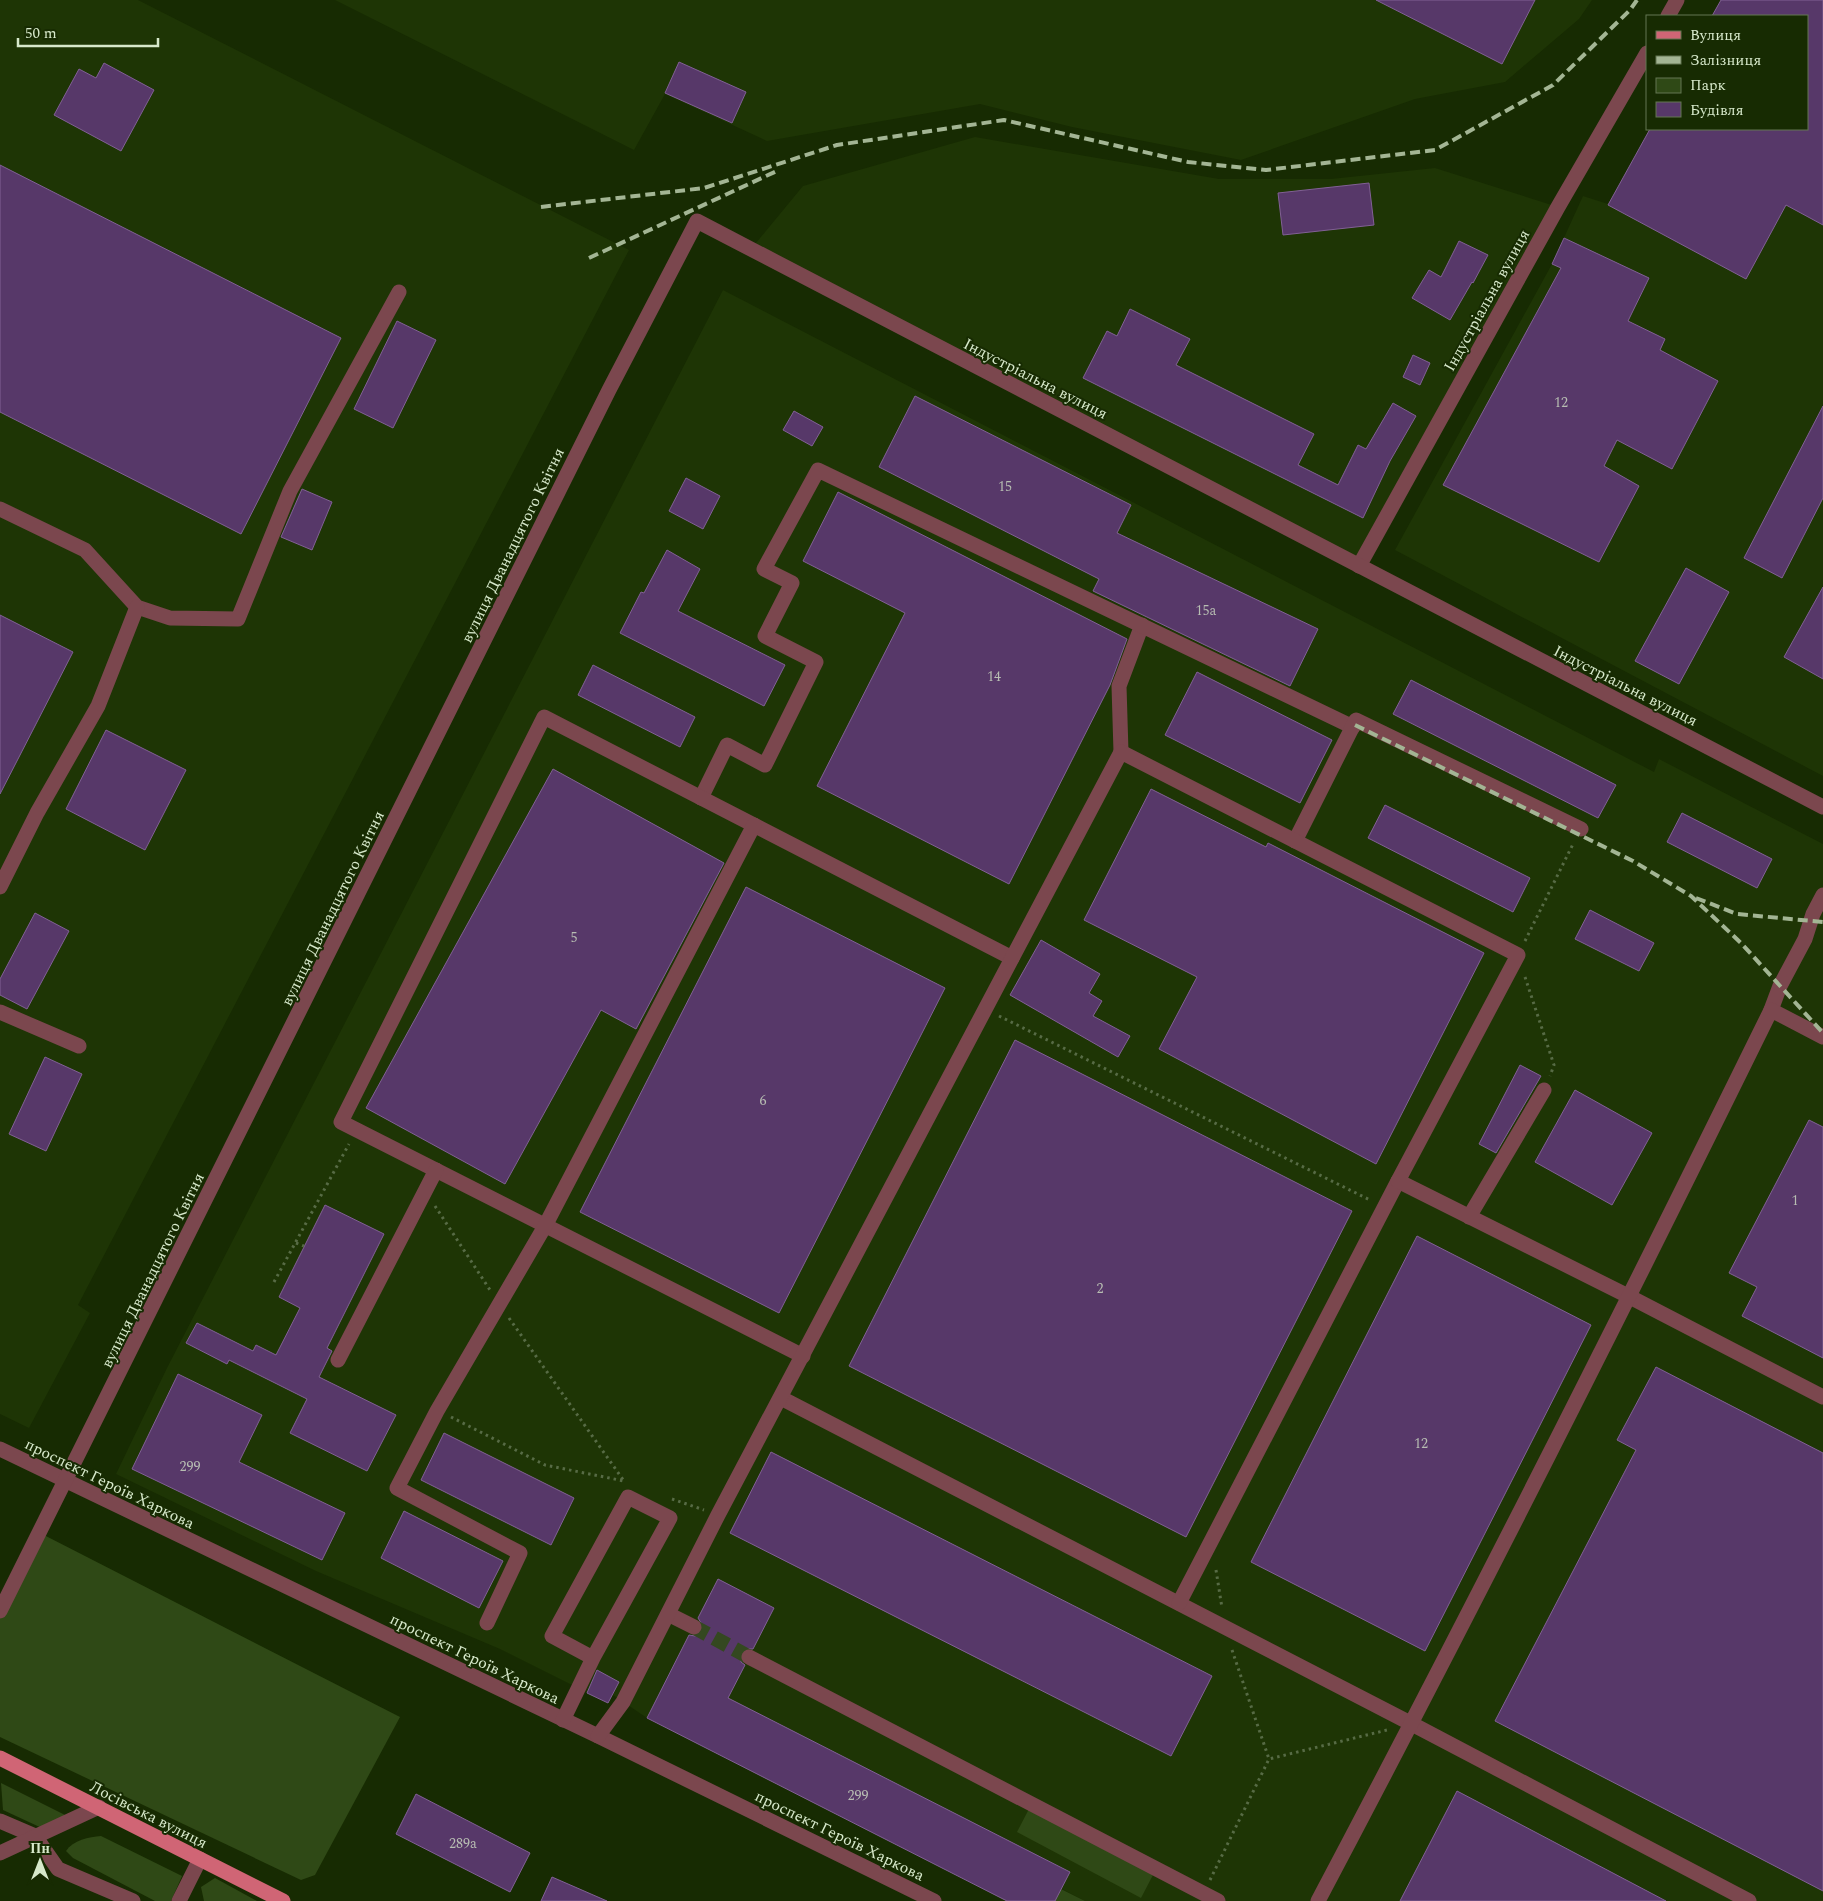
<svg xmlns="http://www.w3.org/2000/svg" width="1823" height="1901" viewBox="0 0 1823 1901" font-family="Spectral,serif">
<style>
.built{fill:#1e3505}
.green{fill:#2f4916}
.building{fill:#573869;stroke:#816095}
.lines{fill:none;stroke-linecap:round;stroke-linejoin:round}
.minor-tunnel{stroke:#344820;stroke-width:15;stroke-dasharray:15 8;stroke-linecap:butt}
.path{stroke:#576b45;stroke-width:3;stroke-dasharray:2.5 4;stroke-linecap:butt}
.minor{stroke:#7b474e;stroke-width:15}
.major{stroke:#d06575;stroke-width:15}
.rail{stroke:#a3b594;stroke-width:4;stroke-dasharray:10 5;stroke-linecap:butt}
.labels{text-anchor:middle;stroke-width:4;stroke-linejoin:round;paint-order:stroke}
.number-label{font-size:14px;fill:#b7bdb2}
.street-label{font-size:16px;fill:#d7e9cb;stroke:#172b02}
</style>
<rect width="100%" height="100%" fill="#172b02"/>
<g class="built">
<path d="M0 0H138L629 250 78 1305 90 1313 29 1428 0 1414Z"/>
<path d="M335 0H1592L1579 19 1505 82 1415 99 1241 160 1072 127 980 104 767 141 665 94 634 150Z"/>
<path d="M1721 0H1823V776L1395 550 1552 264 1583 196 1608 204 1650 129H1807V16H1712Z"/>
<path d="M975 137 1219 179H1331L1435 168 1558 207 1359 566 751 249 803 186Z"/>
<path d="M723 290 1654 772 1659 759 1823 844V1901H1085L1062 1889 1055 1901H1007L647 1718 613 1695 608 1703 500 1649 316 1571 116 1474 167 1368Z"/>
</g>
<g class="green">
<path d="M40 1533 400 1717 315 1875 301 1880 0 1737V1611Z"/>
<path d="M1 1783 67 1816 44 1829 3 1810Z"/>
<path d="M1030 1807 1154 1873 1141 1898 1017 1832Z"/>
<path d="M101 1836 182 1876 171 1901H155L73 1858 66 1851C73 1840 89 1837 101 1836Z"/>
<path d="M215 1878 257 1901H204L201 1887Z"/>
<path d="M1061 1889 1085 1901H1055Z"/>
</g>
<g class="building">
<path d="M1376 0H1535L1502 64Z"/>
<path d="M1721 0H1823V225L1786 205 1746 279 1608 205 1650 129H1807V16H1712Z"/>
<path d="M679 62 746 92 732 123 665 93Z"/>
<path d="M104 63 154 90 121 151 54 115 79 69 96 78Z"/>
<path d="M0 165 341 338 241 534 0 412Z"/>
<path d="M1369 183 1374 225 1283 235 1278 193Z"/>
<path d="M1564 238 1649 278 1628 321 1665 339 1660 350 1718 381 1672 469 1617 440 1604 466 1639 486 1599 562 1443 485 1561 268 1552 264Z"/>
<path d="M1459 241 1488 255 1473 283 1472 282 1450 320 1412 298 1429 270 1441 277Z"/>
<path d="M1130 309 1190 339 1176 365 1314 434 1298 465 1338 485 1358 445 1366 449 1393 403 1416 416 1390 461 1363 518 1083 378 1107 331 1117 336Z"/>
<path d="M397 321 436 340 393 428 354 409Z"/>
<path d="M1413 355 1430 363 1420 385 1403 377Z"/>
<path d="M915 396 1131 505 1117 533 1318 629 1290 686 1093 591 1099 579 879 467Z"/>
<path d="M1823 406V498L1782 578 1744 558Z"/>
<path d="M794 411 823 427 812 446 783 430Z"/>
<path d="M686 478 720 496 703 529 669 511Z"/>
<path d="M302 489 332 502 312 550 281 537Z"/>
<path d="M838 492 1127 639 1110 685 1009 884 817 786 905 613 803 561Z"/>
<path d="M667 550 700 569 678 611 785 665 764 706 620 633 641 592 644 593Z"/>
<path d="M1686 568 1729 592 1679 684 1635 661Z"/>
<path d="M1823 587V679L1784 657Z"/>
<path d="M0 615 73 652 0 794Z"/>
<path d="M593 665 695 717 680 747 578 695Z"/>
<path d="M1197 672 1332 740 1300 803 1165 735Z"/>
<path d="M1411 680 1616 785 1598 818 1393 714Z"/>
<path d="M106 730 186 770 145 850 66 809Z"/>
<path d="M553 769 724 863 636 1029 601 1010 505 1184 366 1108Z"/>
<path d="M1151 789 1266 847 1268 843 1484 953 1376 1164 1159 1049 1197 977 1084 920Z"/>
<path d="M1385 805 1530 878 1513 912 1368 838Z"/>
<path d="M1682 813 1772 859 1757 888 1667 842Z"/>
<path d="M746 887 945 988 779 1313 580 1212Z"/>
<path d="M1590 910 1654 943 1639 971 1575 939Z"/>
<path d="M35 913 69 931 27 1009 0 995V979Z"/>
<path d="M1041 940 1100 974 1089 993 1102 1001 1093 1016 1130 1036 1118 1057 1010 995Z"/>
<path d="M1015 1040 1352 1211 1186 1537 849 1366Z"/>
<path d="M45 1057 82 1074 46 1151 9 1134Z"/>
<path d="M1520 1065 1541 1076 1496 1153 1479 1144Z"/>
<path d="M1575 1090 1652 1133 1612 1205 1535 1162Z"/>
<path d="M1809 1120 1823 1127V1358L1742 1316 1757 1287 1729 1273Z"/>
<path d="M325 1205 384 1234 327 1348 332 1351 319 1377 396 1415 367 1471 290 1433 307 1399 229 1360 227 1364 186 1343 197 1323 253 1351 256 1345 276 1355 300 1308 279 1297Z"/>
<path d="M1417 1236 1591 1325 1425 1651 1251 1562Z"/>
<path d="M1656 1367 1823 1453V1891L1495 1721 1636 1450 1617 1440Z"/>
<path d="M178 1374 262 1415 239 1462 345 1513 322 1560 132 1469Z"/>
<path d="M444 1433 574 1498 551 1545 421 1480Z"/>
<path d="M771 1452 1212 1676 1171 1756 730 1533Z"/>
<path d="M404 1511 503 1561 479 1608 381 1558Z"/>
<path d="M718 1579 774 1608 753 1649H744L741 1653V1662L745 1665 728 1698 1070 1872 1055 1901H1007L647 1718 689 1635 695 1636 702 1632 703 1626 698 1618Z"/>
<path d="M597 1670 619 1682 608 1703 587 1693Z"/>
<path d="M1457 1791 1478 1802 1666 1901H1400Z"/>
<path d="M416 1794 530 1853 510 1892 396 1834Z"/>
<path d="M552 1877 607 1901H541Z"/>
</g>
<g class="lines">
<path class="minor-tunnel" d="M694 1627 749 1657"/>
<g class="path">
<path d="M1525 941 1574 842"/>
<path d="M1525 977 1554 1065 1550 1076"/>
<path d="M999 1016 1370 1200"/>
<path d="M435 1206 490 1290"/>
<path d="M296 1243 304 1246"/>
<path d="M274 1282 349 1144"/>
<path d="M509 1318 624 1481"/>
<path d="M451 1417 545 1465 624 1481"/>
<path d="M672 1499 704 1510"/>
<path d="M1216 1570 1222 1608"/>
<path d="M1232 1650 1269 1759"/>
<path d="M1210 1880 1269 1759 1387 1730"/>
</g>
<g class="minor">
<path d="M1668 16 1677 0"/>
<path d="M0 509 85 550 137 607 170 618 238 619 290 491 399 292"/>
<path d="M1359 566 1558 207 1647 53"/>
<path d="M1121 752 1119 686 1142 625"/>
<path d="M701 798 727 745 765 765 816 662 765 636 792 583 764 569 818 470 1353 727"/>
<path d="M1295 841 1356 720 1581 829"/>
<path d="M0 887 37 813 98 706 137 607"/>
<path d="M1771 1010 1780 986 1805 939 1813 914 1823 895"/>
<path d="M0 1012 79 1046"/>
<path d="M1469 1217 1544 1090"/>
<path d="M803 1356 341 1122 544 717 1012 958"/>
<path d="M338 1360 436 1170"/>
<path d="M781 1398 1412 1724 1749 1901"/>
<path d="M0 1449 598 1736 934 1901"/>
<path d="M1179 1603 1398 1181"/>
<path d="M0 1611 609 390 697 221 1823 807"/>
<path d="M668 1614 694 1627"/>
<path d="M487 1623 520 1553 397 1488 437 1411 545 1226 754 825"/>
<path d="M749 1657 1218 1901"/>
<path d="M563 1720 593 1658 670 1518 628 1497 552 1636 593 1658"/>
<path d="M598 1736 623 1702 718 1515 1121 752 1518 955 1398 1181 1630 1297 1823 1397"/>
<path d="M0 1821 35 1836 58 1869 133 1901"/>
<path d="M0 1853 99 1807"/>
<path d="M179 1901 200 1859"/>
<path d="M1318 1901C1474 1606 1624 1309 1771 1010L1823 1037"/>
</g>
<path class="major" d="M0 1758 283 1901"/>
<g class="rail">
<path d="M541 207 704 188 837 145 1004 120 1188 162 1266 170 1435 150 1553 85 1630 10 1637 0"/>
<path d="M589 258 779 170"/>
<path d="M1355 725 1633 861 1691 896 1741 943 1823 1033"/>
<path d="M1696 898 1737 914 1823 922"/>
</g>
</g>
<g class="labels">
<g class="number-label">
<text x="1561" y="407">12</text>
<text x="1005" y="491">15</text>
<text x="1206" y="615">15а</text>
<text x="994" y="681">14</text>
<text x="574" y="942">5</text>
<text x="763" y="1105">6</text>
<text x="1795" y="1205">1</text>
<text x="1100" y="1293">2</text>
<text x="1421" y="1448">12</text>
<text x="190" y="1471">299</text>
<text x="858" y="1800">299</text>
<text x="463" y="1848">289а</text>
</g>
<g class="street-label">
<text transform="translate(1486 300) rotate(-61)" y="6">Індустріальна вулиця</text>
<text transform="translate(1036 378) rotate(27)" y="6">Індустріальна вулиця</text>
<text transform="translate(512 545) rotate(-64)" y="6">вулиця Дванадцятого Квітня</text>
<text transform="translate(1626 685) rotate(27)" y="6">Індустріальна вулиця</text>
<text transform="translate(332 908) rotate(-64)" y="6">вулиця Дванадцятого Квітня</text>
<text transform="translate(152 1270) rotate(-64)" y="6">вулиця Дванадцятого Квітня</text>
<text transform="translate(110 1483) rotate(26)" y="6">проспект Героїв Харкова</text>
<text transform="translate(475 1658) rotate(26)" y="6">проспект Героїв Харкова</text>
<text transform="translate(149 1814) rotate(27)" y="6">Лосівська вулиця</text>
<text transform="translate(840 1835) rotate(26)" y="6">проспект Героїв Харкова</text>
</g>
</g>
<rect x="1646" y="15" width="162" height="115" fill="#172b02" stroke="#647752"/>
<rect x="1656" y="31" width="25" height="8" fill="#d06575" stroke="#647752"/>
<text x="1690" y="40" font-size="15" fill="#d7e9cb">Вулиця</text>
<rect x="1656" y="56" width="25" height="8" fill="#a3b594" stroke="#647752"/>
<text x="1690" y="65" font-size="15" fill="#d7e9cb">Залізниця</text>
<rect x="1656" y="78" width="25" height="15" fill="#2f4916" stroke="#647752"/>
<text x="1690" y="90" font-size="15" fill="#d7e9cb">Парк</text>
<rect x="1656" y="102" width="25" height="15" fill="#573869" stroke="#647752"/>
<text x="1690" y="115" font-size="15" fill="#d7e9cb">Будівля</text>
<g transform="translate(40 1861)" stroke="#172b02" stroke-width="4" paint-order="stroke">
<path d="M0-4L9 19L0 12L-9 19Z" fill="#d7e9cb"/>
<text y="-8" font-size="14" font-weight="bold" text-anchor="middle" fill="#d7e9cb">Пн</text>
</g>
<path d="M18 38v8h140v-8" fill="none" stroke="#d7e9cb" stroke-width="2.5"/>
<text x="25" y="38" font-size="15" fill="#d7e9cb" stroke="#172b02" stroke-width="4" paint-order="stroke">50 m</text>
</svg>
